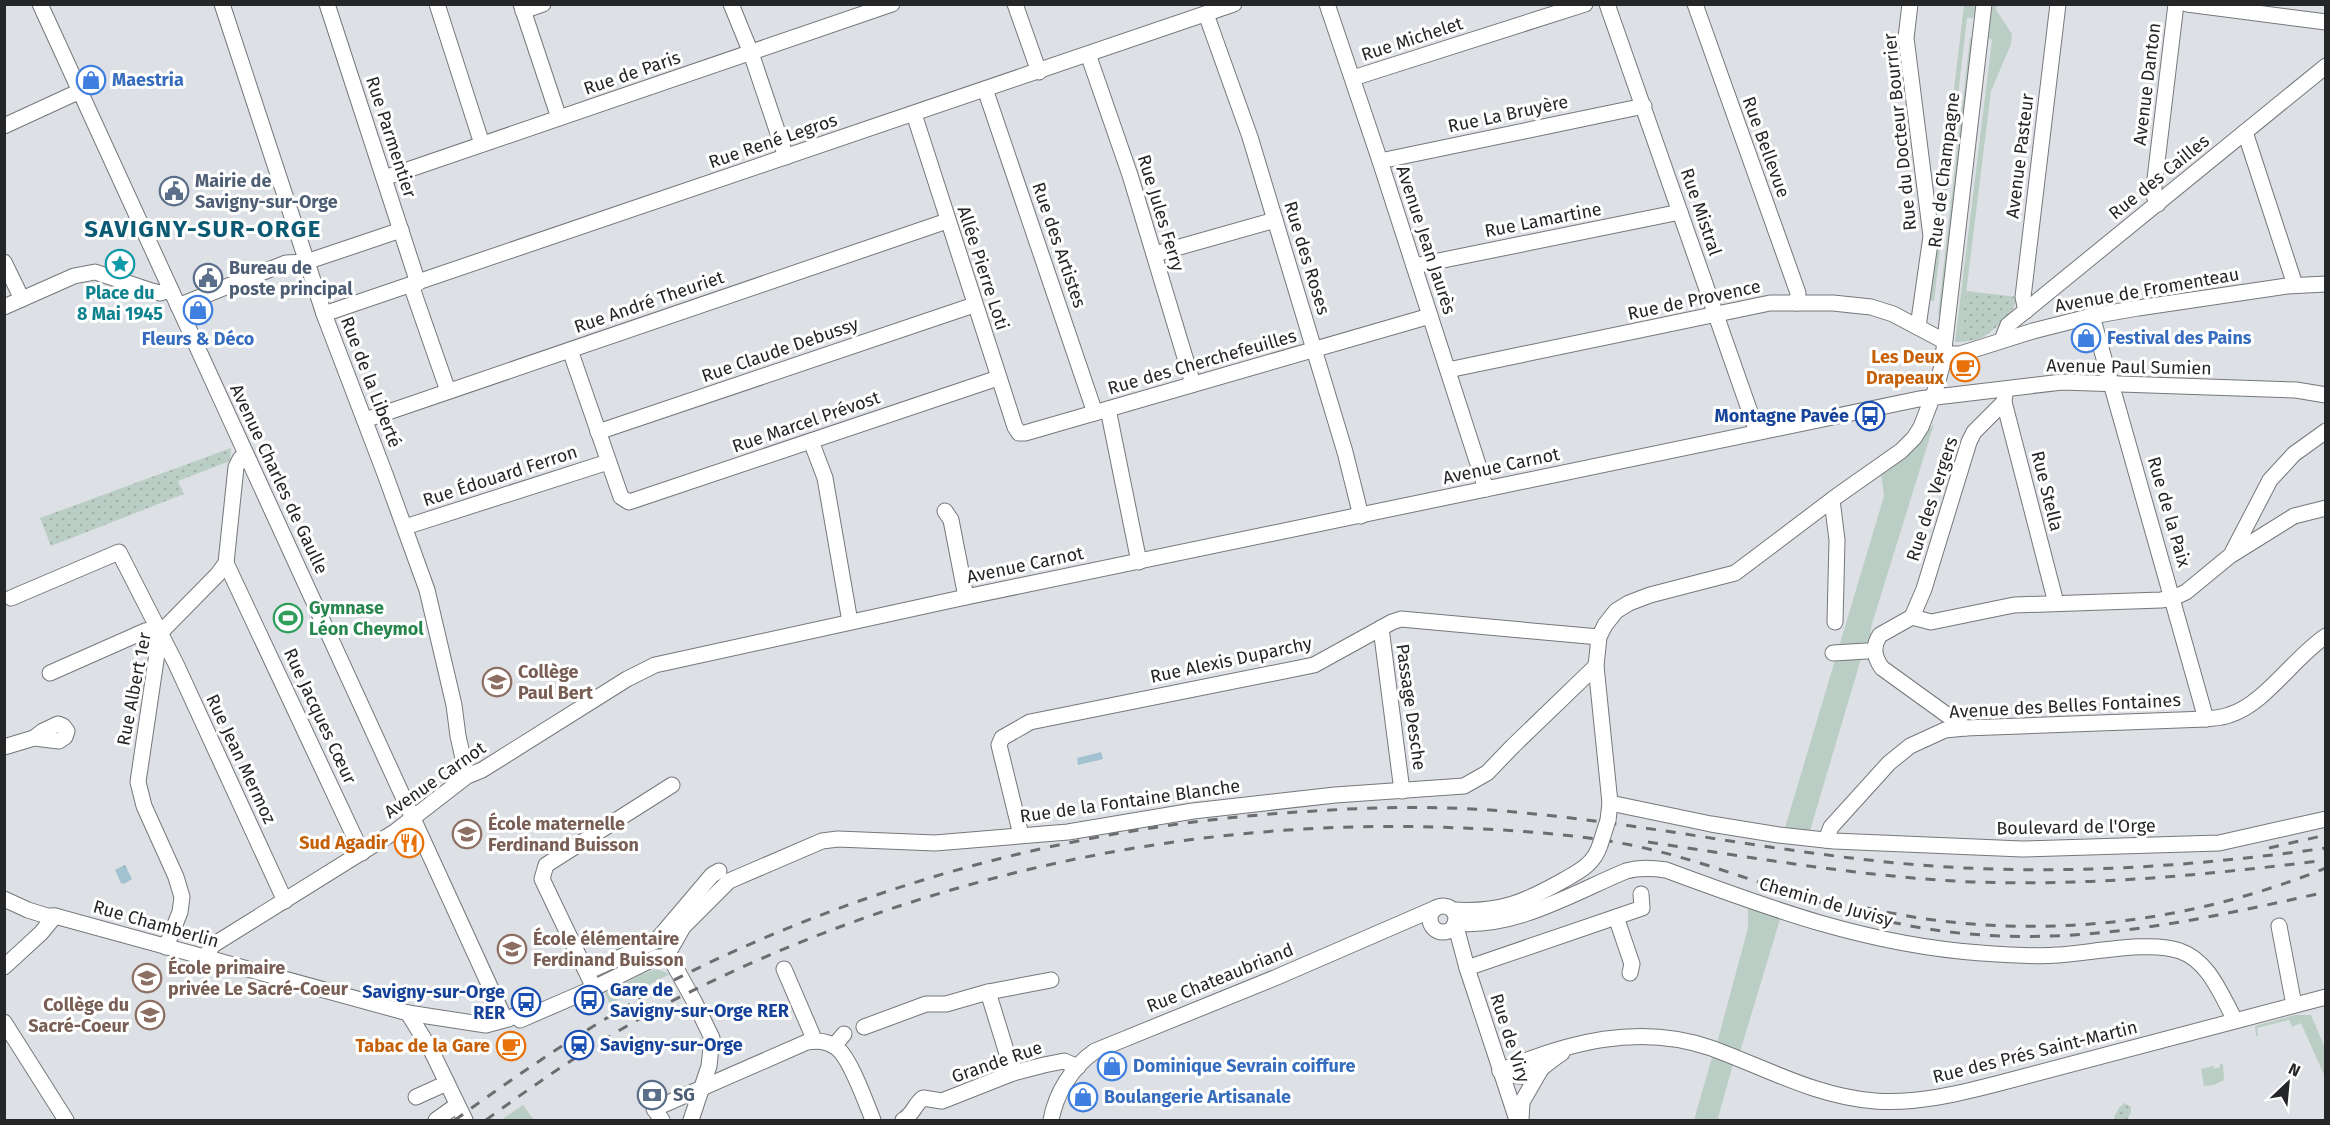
<svg xmlns="http://www.w3.org/2000/svg" width="2330" height="1125" viewBox="0 0 2330 1125" font-family="'Fira Sans',sans-serif">
<style>
.green{fill:#bbcec5}
.park{fill:url(#park-dots)}
.water{fill:url(#water-ripples)}
.lines{fill:none;stroke-linecap:round;stroke-linejoin:round}
.minor-casing{stroke:#75777b;stroke-width:17}
.minor{stroke:#fff;stroke-width:15}
.rail{stroke:#6b6d6f;stroke-width:3;stroke-dasharray:10 10;stroke-linecap:butt}
.minor-bridge-casing{stroke:#75777b;stroke-width:17;stroke-linecap:butt}
.minor-bridge{stroke:#fff;stroke-width:15}
.labels{text-anchor:middle;stroke-width:6;stroke-linejoin:round;paint-order:stroke}
.street-label{font-size:18px;fill:#252627;stroke:#fff}
.shop-label{font-size:18px;font-weight:bold;fill:#366cbe;stroke:#fff;text-anchor:start}
.service-label{font-size:18px;font-weight:bold;fill:#4e5e75;stroke:#fff;text-anchor:start}
.culture-label{font-size:18px;font-weight:bold;fill:#0d838f;stroke:#fff}
.food-label{font-size:18px;font-weight:bold;fill:#c56008;stroke:#fff;text-anchor:end}
.transit-label{font-size:18px;font-weight:bold;fill:#164399;stroke:#fff;text-anchor:end}
.leisure-label{font-size:18px;font-weight:bold;fill:#27864d;stroke:#fff;text-anchor:start}
.education-label{font-size:18px;font-weight:bold;fill:#785e54;stroke:#fff;text-anchor:start}
.district-label{font-size:24px;font-weight:bold;letter-spacing:1.5px;fill:#0a5a73;stroke:#fff}
</style>
<defs>
<pattern id="park-dots" width="8" height="8" patternUnits="userSpaceOnUse" patternTransform="scale(1.5)"><rect width="8" height="8" fill="#bbcec5"/><path d="M2 2h.1M6 6h.1" fill="none" stroke="#a1b1a9" stroke-width="1.8" stroke-linecap="round"/></pattern>
<pattern id="water-ripples" width="26" height="14" patternUnits="userSpaceOnUse" patternTransform="scale(1.5)"><rect width="26" height="14" fill="#a2c2d1"/><path d="M2 4q2-2 4 0t4 0M15 11q2-2 4 0t4 0" fill="none" stroke="#8ba7b3"/></pattern>
</defs>
<rect width="100%" height="100%" fill="#dde0e4"/>
<g class="green">
<path d="M1964 5H1973L1975 8 1973 18H1967L1934 301 1929 300Z"/>
<path d="M1990 5H1997L1996 10 2012 34 2011 44 1991 91 1960 342H1955L1992 40 1986 37Z"/>
<path d="M1970 38 1976 39 1942 315 1938 314Z"/>
<path d="M1934 424 1871 627 1870 650 1863 652 1809 834 1784 831 1884 496 1881 472Z"/>
<path d="M1748 905 1781 916 1740 1052 1717 1043 1748 928Z"/>
<path d="M656 969 670 974 610 1004 605 993 641 975Z"/>
<path d="M2295 1015H2311L2325 1048V1077L2301 1023 2292 1027 2289 1020 2257 1028 2258 1036H2256L2255 1026Z"/>
<path d="M1713 1054 1733 1064 1718 1118 1723 1120H1694Z"/>
<path d="M2220 1064H2223L2224 1080 2214 1085 2204 1086 2201 1069 2214 1066V1069L2220 1067Z"/>
<path d="M523 1105 534 1120H501Z"/>
</g>
<g class="park">
<path d="M1966 291 2017 297C2016 313 1990 336 1975 340 1970 341 1965 341 1960 342Z"/>
<path d="M231 448 230 461 178 481 184 494 51 546 40 518Z"/>
<path d="M2124 1103 2131 1107V1112L2127 1120H2116L2114 1117 2119 1108Z"/>
</g>
<g class="water">
<path d="M1101 752 1103 759 1078 765 1077 758Z"/>
<path d="M125 865 132 879 124 884 121 883 115 870Z"/>
</g>
<g class="lines">
<g class="minor-casing">
<g id="minor">
<path d="M40 4 503 1015 508 1019"/>
<path d="M222 4 324 314 385 474 427 590 454 705 458 736 467 776"/>
<path d="M327 4 418 283"/>
<path d="M437 4 482 144"/>
<path d="M521 4 559 118"/>
<path d="M731 4 751 53 786 157"/>
<path d="M1015 4 1039 72"/>
<path d="M1327 4 1380 161 1486 489"/>
<path d="M1607 4 1757 432"/>
<path d="M1695 4 1798 293 1797 303"/>
<path d="M1910 4 1906 38 1931 236 1918 327"/>
<path d="M2187 4 2326 22"/>
<path d="M523 11 543 4"/>
<path d="M1206 14 1250 137 1345 452 1361 516"/>
<path d="M1088 54 1130 175 1193 384"/>
<path d="M1353 78 1585 4"/>
<path d="M985 89 1095 413"/>
<path d="M914 114 1015 427 1019 433H1025L1430 316"/>
<path d="M4 126 80 91"/>
<path d="M2245 132 2295 285"/>
<path d="M1380 161 1644 106"/>
<path d="M384 178 892 4"/>
<path d="M2158 204 2154 196V187L2176 4"/>
<path d="M1155 254 1275 220"/>
<path d="M4 262 22 299"/>
<path d="M1414 266 1680 212"/>
<path d="M411 285 448 391"/>
<path d="M178 306 286 263 306 262 401 230"/>
<path d="M4 307 74 276 95 272 152 291 160 293 171 290"/>
<path d="M2026 311 2023 297 2058 4"/>
<path d="M324 314 1234 4"/>
<path d="M2092 316 2206 719"/>
<path d="M2002 340 2008 325 2326 66"/>
<path d="M570 350 621 497 629 502 998 378"/>
<path d="M1943 354H1960L2033 331 2092 316 2138 308 2287 286 2326 284"/>
<path d="M1448 370 1770 303H1833L1871 307 1893 314 1944 341"/>
<path d="M2005 394 2004 402 2056 603"/>
<path d="M1108 409 1139 562"/>
<path d="M365 420 947 221"/>
<path d="M598 432 974 305"/>
<path d="M811 441 825 478 850 622"/>
<path d="M1832 500 1837 540 1835 622"/>
<path d="M945 511 951 520 966 597"/>
<path d="M405 527 608 462"/>
<path d="M2233 554 2294 516 2326 508"/>
<path d="M226 563 362 853"/>
<path d="M11 598 119 552 176 664 285 901"/>
<path d="M1912 617 1924 589 1969 442 1974 432 2004 402"/>
<path d="M1381 628 1402 791"/>
<path d="M1833 653 1867 651"/>
<path d="M50 673 145 631 152 630 160 633"/>
<path d="M1965 728 1882 668C1874 657 1872 647 1880 635L1912 617 1931 622 2014 605 2161 600 2173 598 2186 592 2231 555 2270 480 2294 454 2326 431"/>
<path d="M4 747 34 738 43 731 58 724 63 726 67 731 65 737 59 741 34 738"/>
<path d="M1610 803 1711 824 1779 835 1834 841 2022 849 2219 843 2326 819"/>
<path d="M1608 820 1610 803 1596 666 1599 637 1605 625 1616 611 1629 603 1650 595 1735 573 1837 496 1901 451 1914 438 1921 427 1936 388 1942 366 1984 4"/>
<path d="M1021 835 999 745 1002 738 1030 722 1314 665 1392 622 1401 619 1599 637"/>
<path d="M1826 840 1831 827 1889 763 1910 746 1945 730 1965 728 2206 719C2214 718 2222 718 2229 715 2264 705 2294 657 2326 636"/>
<path d="M4 899 28 910 47 916H55L408 1013 486 1025 508 1019 529 1009"/>
<circle cx="1443" cy="919" r="13"/>
<path d="M1453 910C1500 913 1525 902 1564 880 1580 871 1594 864 1600 845"/>
<path d="M1616 917 1642 908 1641 894"/>
<path d="M1455 923C1515 929 1573 893 1626 871 1640 867 1652 868 1666 870 1771 909 1868 945 1981 953 2007 955 2032 957 2058 955 2091 953 2151 940 2180 951 2209 961 2221 995 2235 1020"/>
<path d="M1455 923 1467 968 1517 1120"/>
<path d="M2279 926 2294 1005"/>
<path d="M166 947 180 912 182 897 176 877 144 806 138 782 160 633 218 574 226 563 236 467 240 459 246 454"/>
<path d="M666 957 683 927 729 881 822 841 838 839 935 843 1068 832 1193 811 1335 795 1464 786 1487 773 1513 746 1596 666"/>
<path d="M666 957 673 963 694 1001 712 1038 709 1066 691 1120"/>
<path d="M204 958 213 945 396 831 467 776 482 770 627 679 655 665 966 597 1919 399 2062 382 2296 390 2326 395"/>
<path d="M4 967 41 933 55 916"/>
<path d="M1467 968 1616 917 1632 964 1630 973"/>
<path d="M784 969 812 1034 813 1041"/>
<path d="M587 972 656 941 712 875 719 871"/>
<path d="M594 988 542 879 546 865 672 785"/>
<path d="M988 992 1013 1073"/>
<path d="M408 1013 432 1052 465 1120"/>
<path d="M520 1020 594 988 657 957H666"/>
<path d="M4 1022 66 1120"/>
<path d="M864 1027 926 1004H946L988 992 1051 980"/>
<path d="M834 1046 844 1034"/>
<path d="M1500 1071C1568 1042 1639 1023 1711 1048 1766 1068 1817 1097 1875 1101 1916 1104 1957 1094 1996 1084L2326 997"/>
<path d="M1500 1071C1534 1085 1536 1069 1562 1053"/>
<path d="M416 1097 447 1083"/>
<path d="M436 1120 457 1105"/>
<path d="M662 1120 654 1109 807 1042C818 1040 829 1041 838 1049 851 1060 866 1103 873 1120"/>
<path d="M903 1120C913 1115 914 1105 923 1098L942 1101 1013 1073 1044 1065 1064 1061 1078 1067"/>
<path d="M1051 1120C1056 1093 1072 1067 1095 1051L1277 977 1436 908"/>
<path d="M1521 1120 1522 1102 1541 1069"/>
</g>
</g>
<use href="#minor" class="minor"/>
<g class="rail">
<path d="M1648 842C1756 858 1863 877 1973 882 2091 886 2208 875 2326 860"/>
<path d="M2269 848 2326 835"/>
<path d="M1867 908C2021 943 2180 927 2326 868"/>
<path d="M455 1120C528 1067 605 1015 686 974 882 877 1096 823 1315 811 1373 807 1432 806 1490 810 1627 820 1761 850 1897 863 2039 877 2184 868 2326 848"/>
<path d="M486 1120C553 1071 623 1024 698 988 926 876 1183 820 1436 827 1494 829 1552 832 1609 841 1702 856 1787 897 1878 919 2034 957 2173 926 2326 892"/>
</g>
<g class="minor-bridge-casing">
<path id="minor-bridge" d="M1600 845 1608 820"/>
</g>
<use href="#minor-bridge" class="minor-bridge"/>
</g>
<defs>
<g id="shop-ring" transform="scale(1.5)"><circle r="9.5" fill="#fff" stroke="#3f7fe0" stroke-width="1.5"/><path d="M-5-2.5h2.3a2.7 3.5 0 0 1 5.4 0H5L5.5 6h-11ZM-1.5-2.5h3a1.5 2.3 0 0 0-3 0Z" fill="#3f7fe0"/></g>
<g id="civic-ring" transform="scale(1.5)"><circle r="9.5" fill="#fff" stroke="#5c6f8a" stroke-width="1.5"/><path d="M-.6-6.5H3V-4.5H.6V-3L4-1V1h2V6H-6V1h2V-1L-.6-3ZM-1.2 2.5V6h2.4V2.5Z" fill="#5c6f8a"/></g>
<g id="sight-ring" transform="scale(1.5)"><circle r="9.5" fill="#fff" stroke="#0f9aa8" stroke-width="1.5"/><path d="M0-6L1.8-2.2L6-1.7L2.9 1.2L3.7 5.4L0 3.3L-3.7 5.4L-2.9 1.2L-6-1.7L-1.8-2.2Z" fill="#0f9aa8"/></g>
<g id="cafe-ring" transform="scale(1.5)"><circle r="9.5" fill="#fff" stroke="#e8710a" stroke-width="1.5"/><path d="M-5.5-4.5H6V0H3Q3 3.5 0 3.5H-2.5Q-5.5 3.5-5.5 0ZM3-3.2v2h1.7v-2ZM-6 4.5H4V6H-6Z" fill="#e8710a"/></g>
<g id="bus-ring" transform="scale(1.5)"><circle r="9.5" fill="#fff" stroke="#1a4fb4" stroke-width="1.5"/><path d="M-5-6H5V4H4V6H2V4H-2V6H-4V4H-5ZM-3.5-4V0h7V-4ZM-3.5 1.2v1.5H-2V1.2ZM2 1.2v1.5H3.5V1.2Z" fill="#1a4fb4"/></g>
<g id="stadium-ring" transform="scale(1.5)"><circle r="9.5" fill="#fff" stroke="#2e9e5b" stroke-width="1.5"/><path d="M0-5a6.5 5 0 1 0 0 10a6.5 5 0 1 0 0-10ZM-3.5-1.8h7v3.6h-7Z" fill="#2e9e5b"/></g>
<g id="school-ring" transform="scale(1.5)"><circle r="9.5" fill="#fff" stroke="#8d6e63" stroke-width="1.5"/><path d="M0-5L7-2L0 1L-7-2ZM-4 1L0 2.5L4 1V4Q0 6-4 4Z" fill="#8d6e63"/></g>
<g id="restaurant-ring" transform="scale(1.5)"><circle r="9.5" fill="#fff" stroke="#e8710a" stroke-width="1.5"/><path d="M-5-6h1v4h1v-4h1v4h1v-4h1v5L-1.5 .5V6h-2V.5L-5-1ZM5-6V6H3V1.5H1.5Q1.5-4 5-6Z" fill="#e8710a"/></g>
<g id="station-ring" transform="scale(1.5)"><circle r="9.5" fill="#fff" stroke="#1a4fb4" stroke-width="1.5"/><path d="M-3-6H3Q5-6 5-4V2Q5 4 3 4L4.5 6H3L1.5 4h-3L-3 6H-4.5L-3 4Q-5 4-5 2V-4Q-5-6-3-6ZM-3.5-4v3h7v-3ZM-3.5 1v1.5H-2V1ZM2 1v1.5H3.5V1Z" fill="#1a4fb4"/></g>
<g id="bank-ring" transform="scale(1.5)"><circle r="9.5" fill="#fff" stroke="#5c6f8a" stroke-width="1.5"/><path d="M-6-4H6V4H-6ZM0-2.3a2.3 2.3 0 1 0 0 4.6a2.3 2.3 0 1 0 0-4.6Z" fill="#5c6f8a"/></g>
</defs>
<g fill-rule="evenodd">
<use href="#shop-ring" x="91" y="80"/>
<use href="#civic-ring" x="174" y="191"/>
<use href="#sight-ring" x="120" y="264"/>
<use href="#civic-ring" x="208" y="278"/>
<use href="#shop-ring" x="198" y="310"/>
<use href="#shop-ring" x="2086" y="338"/>
<use href="#cafe-ring" x="1965" y="367"/>
<use href="#bus-ring" x="1870" y="416"/>
<use href="#stadium-ring" x="288" y="618"/>
<use href="#school-ring" x="497" y="682"/>
<use href="#school-ring" x="467" y="834"/>
<use href="#restaurant-ring" x="409" y="843"/>
<use href="#school-ring" x="512" y="949"/>
<use href="#school-ring" x="147" y="978"/>
<use href="#bus-ring" x="589" y="1000"/>
<use href="#bus-ring" x="526" y="1002"/>
<use href="#school-ring" x="150" y="1015"/>
<use href="#station-ring" x="579" y="1045"/>
<use href="#cafe-ring" x="511" y="1046"/>
<use href="#shop-ring" x="1112" y="1066"/>
<use href="#bank-ring" x="652" y="1095"/>
<use href="#shop-ring" x="1083" y="1097"/>
</g>
<g class="labels">
<g class="street-label">
<text transform="translate(1412 39) rotate(-18)" y="6">Rue Michelet</text>
<text transform="translate(632 73) rotate(-19)" y="6">Rue de Paris</text>
<text transform="translate(2147 84) rotate(-83)" y="6">Avenue Danton</text>
<text transform="translate(1508 114) rotate(-12)" y="6">Rue La Bruyère</text>
<text transform="translate(1900 132) rotate(-96)" y="6">Rue du Docteur Bourrier</text>
<text transform="translate(391 137) rotate(72)" y="6">Rue Parmentier</text>
<text transform="translate(773 141) rotate(-19)" y="6">Rue René Legros</text>
<text transform="translate(1766 147) rotate(70)" y="6">Rue Bellevue</text>
<text transform="translate(2020 156) rotate(-83)" y="6">Avenue Pasteur</text>
<text transform="translate(1944 170) rotate(-83)" y="6">Rue de Champagne</text>
<text transform="translate(2159 177) rotate(-39)" y="6">Rue des Cailles</text>
<text transform="translate(1701 212) rotate(71)" y="6">Rue Mistral</text>
<text transform="translate(1161 213) rotate(73)" y="6">Rue Jules Ferry</text>
<text transform="translate(1543 220) rotate(-11)" y="6">Rue Lamartine</text>
<text transform="translate(1426 240) rotate(72)" y="6">Avenue Jean Jaurès</text>
<text transform="translate(1059 245) rotate(71)" y="6">Rue des Artistes</text>
<text transform="translate(1307 258) rotate(73)" y="6">Rue des Roses</text>
<text transform="translate(983 268) rotate(72)" y="6">Allée Pierre Loti</text>
<text transform="translate(2147 290) rotate(-10)" y="6">Avenue de Fromenteau</text>
<text transform="translate(1694 300) rotate(-12)" y="6">Rue de Provence</text>
<text transform="translate(649 302) rotate(-19)" y="6">Rue André Theuriet</text>
<text transform="translate(780 350) rotate(-19)" y="6">Rue Claude Debussy</text>
<text transform="translate(1202 362) rotate(-16)" y="6">Rue des Cherchefeuilles</text>
<text transform="translate(2129 367) rotate(1)" y="6">Avenue Paul Sumien</text>
<text transform="translate(371 382) rotate(69)" y="6">Rue de la Liberté</text>
<text transform="translate(806 422) rotate(-19)" y="6">Rue Marcel Prévost</text>
<text transform="translate(1501 466) rotate(-12)" y="6">Avenue Carnot</text>
<text transform="translate(500 476) rotate(-18)" y="6">Rue Édouard Ferron</text>
<text transform="translate(279 479) rotate(65)" y="6">Avenue Charles de Gaulle</text>
<text transform="translate(2047 491) rotate(76)" y="6">Rue Stella</text>
<text transform="translate(1932 499) rotate(-72)" y="6">Rue des Vergers</text>
<text transform="translate(2169 512) rotate(74)" y="6">Rue de la Paix</text>
<text transform="translate(1025 565) rotate(-12)" y="6">Avenue Carnot</text>
<text transform="translate(1231 660) rotate(-12)" y="6">Rue Alexis Duparchy</text>
<text transform="translate(134 689) rotate(-79)" y="6">Rue Albert 1er</text>
<text transform="translate(2065 706) rotate(-3)" y="6">Avenue des Belles Fontaines</text>
<text transform="translate(1411 707) rotate(82)" y="6">Passage Desche</text>
<text transform="translate(320 716) rotate(65)" y="6">Rue Jacques Cœur</text>
<text transform="translate(241 759) rotate(65)" y="6">Rue Jean Mermoz</text>
<text transform="translate(435 780) rotate(-35)" y="6">Avenue Carnot</text>
<text transform="translate(1130 801) rotate(-8)" y="6">Rue de la Fontaine Blanche</text>
<text transform="translate(2076 827) rotate(-1)" y="6">Boulevard de l'Orge</text>
<text transform="translate(1826 902) rotate(16)" y="6">Chemin de Juvisy</text>
<text transform="translate(156 924) rotate(16)" y="6">Rue Chamberlin</text>
<text transform="translate(1220 978) rotate(-22)" y="6">Rue Chateaubriand</text>
<text transform="translate(1510 1038) rotate(72)" y="6">Rue de Viry</text>
<text transform="translate(2035 1052) rotate(-14)" y="6">Rue des Prés Saint-Martin</text>
<text transform="translate(997 1062) rotate(-19)" y="6">Grande Rue</text>
</g>
<g class="shop-label">
<text x="112" y="86">Maestria</text>
<text x="2107" y="344">Festival des Pains</text>
<text x="198" y="345" text-anchor="middle">Fleurs &amp; Déco</text>
<text x="1133" y="1072">Dominique Sevrain coiffure</text>
<text x="1104" y="1103">Boulangerie Artisanale</text>
</g>
<g class="service-label">
<text x="195" y="187">Mairie de<tspan x="195" dy="21">Savigny-sur-Orge</tspan></text>
<text x="229" y="274">Bureau de<tspan x="229" dy="21">poste principal</tspan></text>
<text x="673" y="1101">SG</text>
</g>
<g class="culture-label">
<text x="120" y="299">Place du<tspan x="120" dy="21">8 Mai 1945</tspan></text>
</g>
<g class="food-label">
<text x="1944" y="363">Les Deux<tspan x="1944" dy="21">Drapeaux</tspan></text>
<text x="388" y="849">Sud Agadir</text>
<text x="490" y="1052">Tabac de la Gare</text>
</g>
<g class="transit-label">
<text x="1849" y="422">Montagne Pavée</text>
<text x="610" y="996" text-anchor="start">Gare de<tspan x="610" dy="21">Savigny-sur-Orge RER</tspan></text>
<text x="505" y="998">Savigny-sur-Orge<tspan x="505" dy="21">RER</tspan></text>
<text x="600" y="1051" text-anchor="start">Savigny-sur-Orge</text>
</g>
<g class="leisure-label">
<text x="309" y="614">Gymnase<tspan x="309" dy="21">Léon Cheymol</tspan></text>
</g>
<g class="education-label">
<text x="518" y="678">Collège<tspan x="518" dy="21">Paul Bert</tspan></text>
<text x="488" y="830">École maternelle<tspan x="488" dy="21">Ferdinand Buisson</tspan></text>
<text x="533" y="945">École élémentaire<tspan x="533" dy="21">Ferdinand Buisson</tspan></text>
<text x="168" y="974">École primaire<tspan x="168" dy="21">privée Le Sacré-Coeur</tspan></text>
<text x="129" y="1011" text-anchor="end">Collège du<tspan x="129" dy="21">Sacré-Coeur</tspan></text>
</g>
<g class="district-label">
<text x="203" y="237">SAVIGNY-SUR-ORGE</text>
</g>
</g>
<rect width="2330" height="1125" fill="none" stroke="#252627" stroke-width="12"/>
<g transform="translate(2288 1083) rotate(26)" stroke="#ffffff" stroke-width="4.5" paint-order="stroke">
<path d="M0-4.5L10 22L0 15L-10 22Z" fill="#252627"/>
<text y="-9" font-size="16" font-weight="bold" text-anchor="middle" fill="#252627">N</text>
</g>
</svg>
